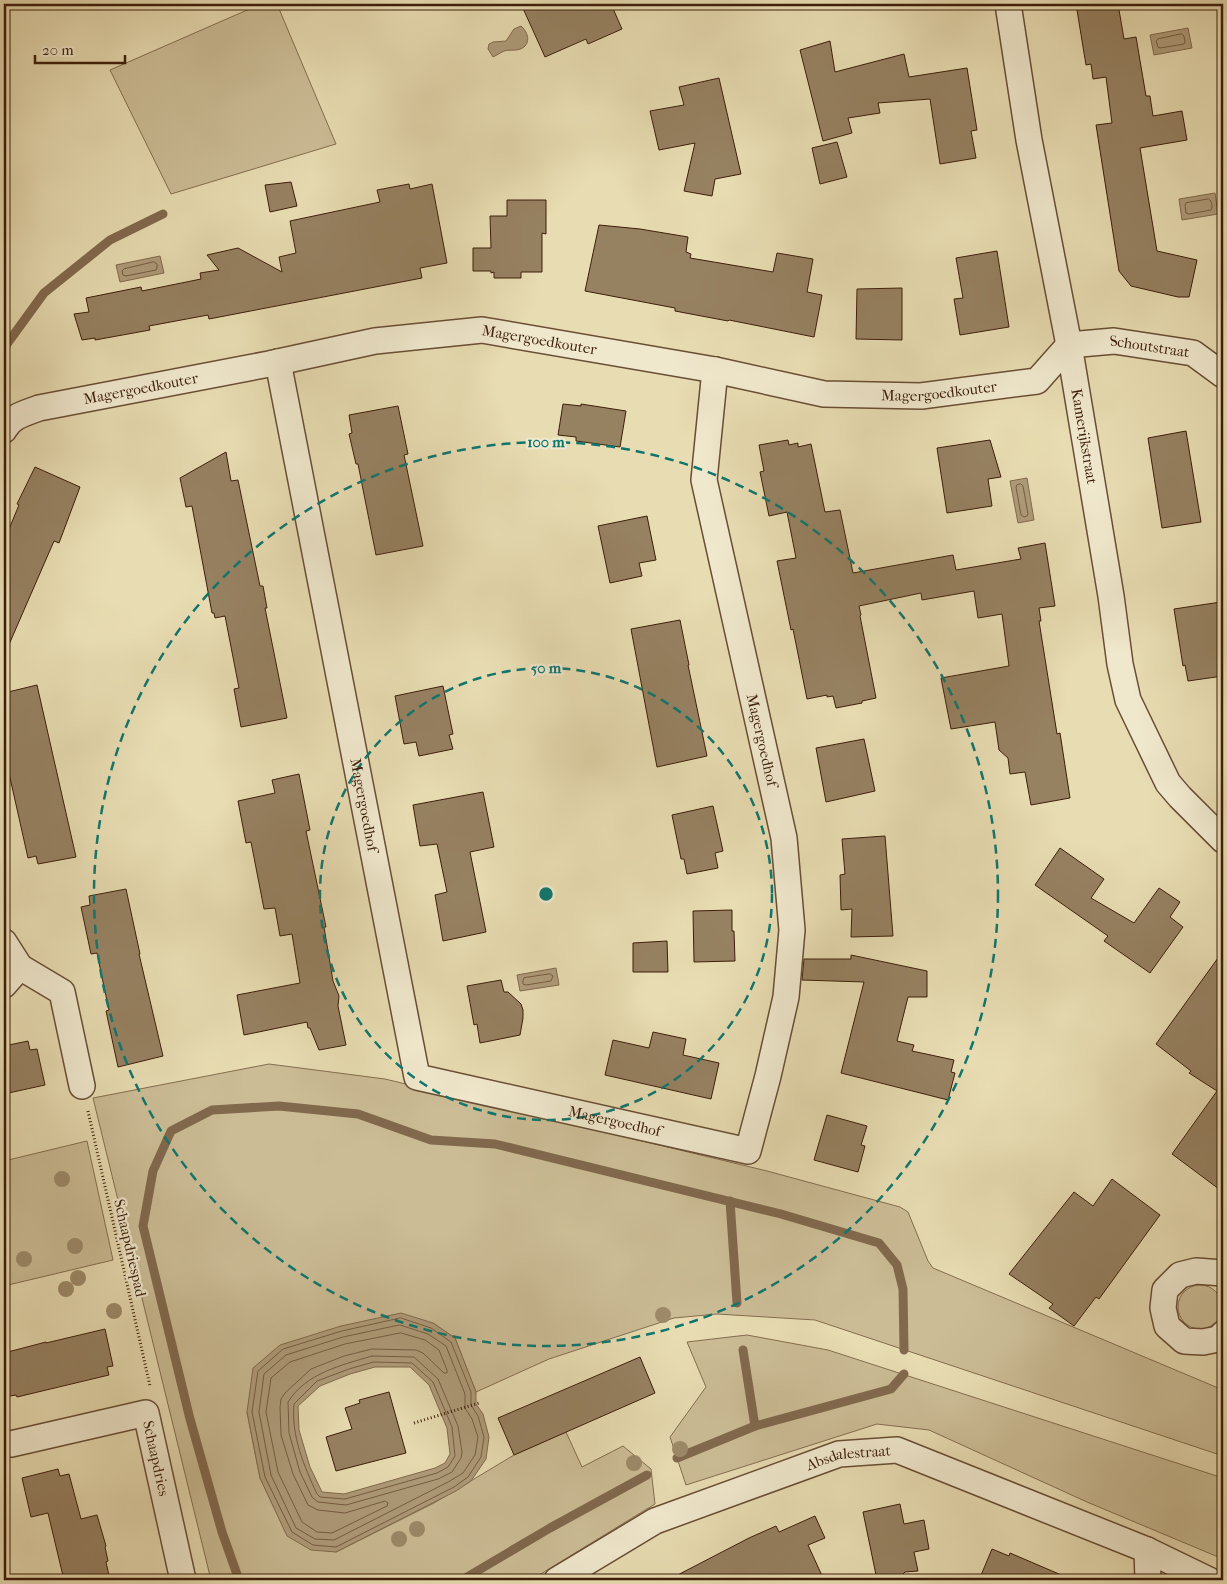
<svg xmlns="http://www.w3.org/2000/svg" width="1227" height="1584" viewBox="0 0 1227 1584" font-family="'IM FELL French Canon',serif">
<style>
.green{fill:#cbbc95;stroke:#846d50}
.water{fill:#ae9b79;stroke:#81694d;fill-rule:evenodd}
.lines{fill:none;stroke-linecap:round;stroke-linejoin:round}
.shore{stroke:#765c42;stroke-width:1}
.stream{stroke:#81694d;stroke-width:9}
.building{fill:#968161;stroke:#3d1e0a}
.minor-casing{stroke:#684e34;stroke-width:28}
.path{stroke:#3d1e0a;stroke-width:3;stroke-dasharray:1 2.5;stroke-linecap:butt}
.minor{stroke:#f0e8cd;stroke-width:25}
.tree{fill:#9d8a69}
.ring{fill:none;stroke:#0f766e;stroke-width:2.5;stroke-dasharray:9 6}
.labels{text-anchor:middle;stroke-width:4.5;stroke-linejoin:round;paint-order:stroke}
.street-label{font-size:15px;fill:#3d1e0a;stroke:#f0e8cd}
.centre{fill:#0f766e;stroke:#f0e8cd;stroke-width:2.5}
.ring-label{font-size:15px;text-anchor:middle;font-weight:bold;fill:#0f766e;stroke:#f0e8cd;stroke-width:4.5;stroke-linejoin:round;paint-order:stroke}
</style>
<rect width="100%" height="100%" fill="#e8dcb2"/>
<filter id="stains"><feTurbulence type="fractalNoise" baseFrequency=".004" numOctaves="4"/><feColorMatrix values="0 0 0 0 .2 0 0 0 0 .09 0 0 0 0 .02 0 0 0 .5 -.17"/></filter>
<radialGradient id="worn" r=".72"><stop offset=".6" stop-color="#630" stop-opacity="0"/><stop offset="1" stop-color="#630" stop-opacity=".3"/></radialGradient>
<g class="green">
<path d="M261 4H277L336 144 171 194 110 70Z"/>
<path d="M269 1064 385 1079 767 1171 900 1207 908 1212 928 1261 933 1268 1223 1390V1456L815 1320 717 1314 674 1318 549 1359 476 1392 455 1338 433 1323 247 1412 260 1478 288 1536 336 1552 434 1503 514 1455 566 1432 582 1467 623 1446 651 1469 655 1504 531 1580H211L93 1098Z"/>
<path d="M87 1141 113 1260 4 1286V1161Z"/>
<circle cx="1200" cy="1307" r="22"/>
<path d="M747 1335 828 1350 1223 1478V1559L1087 1502 929 1430 877 1424 686 1485 670 1437 706 1387 687 1342Z"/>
</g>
<g class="water">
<path d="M521 26C527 31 531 41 524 47 518 52 510 49 504 51 500 53 497 55 493 57L488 49 489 44 493 42 506 41 514 29Z"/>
<path d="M1188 28 1192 48 1154 55 1150 35Z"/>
<path d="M1215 193 1218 214 1182 220 1179 199Z"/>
<path d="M160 256 164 273 120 282 116 265Z"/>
<path d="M1027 478 1034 520 1018 523 1010 481Z"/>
<path d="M556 968 559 985 520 991 517 975Z"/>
<path d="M401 1313 433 1323 455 1338 476 1392V1404L483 1414 489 1437 486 1459 471 1481 456 1491 336 1552 311 1550 287 1536 260 1478 247 1412 253 1368 280 1345 341 1326ZM375 1367H410L429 1385 447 1428 450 1454 445 1463 435 1468 344 1494 322 1492 310 1467 299 1430 298 1406 320 1386 350 1374Z"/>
</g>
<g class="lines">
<g class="shore">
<path d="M1182 34 1184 36 1185 42 1184 44 1160 48 1158 47 1156 41 1158 39Z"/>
<path d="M1209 199C1212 201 1213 207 1211 210L1189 214 1186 213 1185 205 1186 203Z"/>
<path d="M154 262 157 264V268L156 270 126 276 123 275 122 271 124 269Z"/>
<path d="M1021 484 1023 486 1028 514 1027 516 1024 517 1021 515 1016 487 1017 485Z"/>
<path d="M550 974 553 976 551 981 526 985 523 984V980L524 978Z"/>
<path d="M401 1318 431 1328 451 1342 471 1392V1405L478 1416 484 1437 481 1457 468 1477 454 1487 336 1547 313 1545 292 1532 265 1477 252 1412 258 1371 283 1349 342 1331Z"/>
<path d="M400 1325 428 1334 446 1346 465 1394V1408L472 1419 478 1437 475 1455 463 1473 450 1481 334 1540 315 1539 296 1528 271 1475 259 1412 264 1374 286 1355 343 1337Z"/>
<path d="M401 1333 425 1340 439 1350 447 1370V1373H444L423 1353 416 1350 372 1349 344 1356 311 1369 285 1393 281 1399 280 1407 281 1435 293 1474 308 1505 318 1510 345 1513 385 1501 388 1503 387 1506 332 1533 317 1532 302 1522 278 1472 266 1412 271 1378 290 1362 345 1344Z"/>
<path d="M372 1356 414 1357 438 1379 458 1426 462 1452 461 1458 452 1472 438 1479 346 1505 318 1502 312 1497 300 1472 289 1433 288 1402C306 1373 342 1365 372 1356Z"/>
<path d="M374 1362 412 1363 433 1382 452 1427 455 1456 448 1467 437 1473 345 1499 320 1497 317 1494C304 1466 291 1436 294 1404L317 1381 349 1369Z"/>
</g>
<g class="stream">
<path d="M4 348 44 293 110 240 163 214"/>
<path d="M730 1201 737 1303"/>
<path d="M743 1350 755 1426"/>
<path d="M677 1458 755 1426 891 1389 904 1374"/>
<path d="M239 1580 222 1532 190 1419 143 1226 153 1171 171 1131 212 1110 279 1106 358 1114 431 1140 495 1144 781 1214 879 1243 897 1265 903 1289 904 1350"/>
<path d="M462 1580 550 1528 647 1475"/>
</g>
</g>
<g class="building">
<path d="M521 4H611L622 29 588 44 586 39 545 57Z"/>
<path d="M1076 4H1118L1124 39 1136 37 1146 96H1150L1153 116 1182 111 1187 140 1140 148 1157 251 1197 260 1189 297H1178L1131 286 1119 271 1096 125 1112 123 1106 77 1093 79 1091 64 1086 65Z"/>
<path d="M830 41 835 72 904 54 909 77 967 68 977 130 971 131 976 158 940 164 930 99 878 103 880 113 848 118 852 133 823 141 800 50Z"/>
<path d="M719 78 741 174 715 179 712 196 684 191 695 143 659 150 650 111 684 105 679 87Z"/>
<path d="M837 142 847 177 820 184 812 148Z"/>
<path d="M291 182 297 206 270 212 265 185Z"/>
<path d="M409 184 410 189 432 184 447 263 420 268 422 278 209 319 208 315 149 326 150 330 95 340V338L82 340 74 314 89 312 86 298 141 287 142 291 201 279 200 273 219 270 207 255 238 248 282 272 279 257 296 253 290 221 380 202 377 190Z"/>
<path d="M507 200H546V234L542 233V272H521V278H494V272L491 273V271H473V248H491L490 216H507Z"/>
<path d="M599 225 640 229 688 237 686 252 691 254 690 258 773 272 777 253 813 259 807 292 822 295 814 337 729 320 728 321 675 311V308L585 291Z"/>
<path d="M997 251 1009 327 960 335 954 299 963 298 956 258Z"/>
<path d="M902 288V340L856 339 857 289Z"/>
<path d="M563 404 581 406V404L626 411 620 447 576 441V437L558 435Z"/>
<path d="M398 406 408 454 404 455 423 546 376 555 358 464H356L349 434 352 433 349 415Z"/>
<path d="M1186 431 1201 522 1162 528 1148 438Z"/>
<path d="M788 440 789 445 798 443V447L811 444 825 512 840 510 853 573 953 555 956 570 1021 559 1018 548 1045 543 1055 606 1039 608 1041 621H1039L1057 734 1060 733 1070 798 1031 805 1025 772 1010 774 1008 758 999 750 995 722 951 729 941 678 1009 666 1002 614 978 618 974 591 922 600 921 593 859 606 861 615 860 616 876 698 862 701V703L836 708 833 696 827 697V695L807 699 793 629 791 630 777 561 796 558 787 512 769 516 760 472 764 471 759 445Z"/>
<path d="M990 440 1001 477 988 479 992 506 947 513 937 448Z"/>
<path d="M226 452 231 481 238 480 260 586H263L267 608H265L287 718 241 727 234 689 239 688 225 616 215 618 214 613H212L192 506 186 507 180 478Z"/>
<path d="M35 467 80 487 59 543 54 541 4 656V541L19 505 17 504Z"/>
<path d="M647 516 656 560 639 563 642 576 610 583 598 526Z"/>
<path d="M1221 602 1223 616V676L1188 681 1185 665 1183 666 1174 609Z"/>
<path d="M680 620 689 665H688L707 756 657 767 631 629Z"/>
<path d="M37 685 76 857 38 864 36 856 28 858 4 751V693Z"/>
<path d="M443 686 453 734 449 735 453 749 419 756 416 742 404 744 395 696Z"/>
<path d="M864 739 875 791 826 802 816 748Z"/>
<path d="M299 774 310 830 306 831 326 927H324L333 981 339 996 338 1006 346 1045 319 1050 310 1028H308L307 1022 244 1035 237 995 300 983 292 934 280 936 275 908 264 909 251 842 246 843 238 801 275 793 272 780Z"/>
<path d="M483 792 494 847 470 852 486 932 443 941 435 895 447 892 437 844 420 846 413 805Z"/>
<path d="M713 806 723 851 715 853 718 868 687 874 684 859H681L672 815Z"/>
<path d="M885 836 893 936 851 937 852 909 841 910 840 875 845 874 842 839Z"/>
<path d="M1060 848 1104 879 1091 898 1134 923 1159 888 1180 902 1170 917 1183 927 1150 973 1104 941 1108 936 1035 885Z"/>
<path d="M126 889 140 954H139L163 1056 118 1067 106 1011 109 1010 103 982 97 953 91 954 81 907 90 905 89 896Z"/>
<path d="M732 910V931H734L735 961 694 962 693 911Z"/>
<path d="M667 941 668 972H633V943Z"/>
<path d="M1223 951V1192L1172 1154 1217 1091 1189 1073 1191 1071 1156 1044Z"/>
<path d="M851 955 927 971V997H908L897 1041 914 1045 912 1051 954 1060 951 1072 955 1073 948 1100 841 1073 864 982 802 980 804 959H851Z"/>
<path d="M501 980 504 992H508L521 1004 523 1010V1018L520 1035 480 1043 477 1024 474 1025 467 986Z"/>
<path d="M653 1032 686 1039 683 1055 719 1063 711 1099 605 1075 613 1040 649 1048Z"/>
<path d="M28 1041 30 1050 37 1049 45 1085 4 1094V1046Z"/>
<path d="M827 1115 867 1126 861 1145 865 1146 858 1172 814 1160Z"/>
<path d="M1112 1179 1160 1215 1099 1299 1096 1297 1074 1326 1049 1308 1053 1304 1009 1274 1074 1192 1093 1206Z"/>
<path d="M105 1329 113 1366 107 1367 109 1375 17 1397 16 1395 4 1397V1353L46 1342V1343Z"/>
<path d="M640 1357 655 1393 514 1455 498 1418Z"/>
<path d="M389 1392 406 1453 336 1471 326 1437 352 1429 345 1408 360 1403 359 1400Z"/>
<path d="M58 1469 60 1476 69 1474 81 1519 97 1515 106 1546 105 1547 108 1561 106 1562 110 1580H64L48 1513 31 1517 22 1478Z"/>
<path d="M900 1504 904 1524 924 1520 929 1549 914 1552 918 1571 905 1572 898 1579 876 1575 863 1512Z"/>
<path d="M815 1516 825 1538 808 1545 824 1580H668L749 1538 776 1526 779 1532Z"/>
<path d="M992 1549 1009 1556 1010 1553 1073 1580H979Z"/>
</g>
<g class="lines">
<g class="minor-casing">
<g id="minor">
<path id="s1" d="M1008 4 1029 140 1069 345 1111 596 1120 664 1128 700 1168 783 1180 797 1223 840"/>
<path id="s2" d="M278 362 417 1077 748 1151 768 1076 786 997 792 930 784 838 704 480 715 370"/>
<path id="s3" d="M4 430C11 416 26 413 39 408L269 364 375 341 482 330 715 370 824 394 921 396 1037 381 1069 345 1114 341 1193 353 1223 375"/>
<path d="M4 942 20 967 62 992 82 1086"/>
<path d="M4 985 20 967"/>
<path d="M1223 1273 1196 1271 1180 1275 1165 1290 1163 1308 1167 1326 1184 1341 1203 1342 1218 1339 1223 1334"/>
<path id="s4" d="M11 1444 146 1413 183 1580"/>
<path d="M1147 1550 1148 1580"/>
<path id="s5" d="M557 1580 655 1521 839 1454 897 1450 1147 1550 1209 1580"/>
</g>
</g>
<g class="path">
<path d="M88 1111 150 1386"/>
<path d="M414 1423 479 1403"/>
</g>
<use href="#minor" class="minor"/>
</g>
<g class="tree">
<circle cx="62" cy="1179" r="8"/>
<circle cx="75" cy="1246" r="8"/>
<circle cx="24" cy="1259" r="8"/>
<circle cx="78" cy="1278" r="8"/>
<circle cx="66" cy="1289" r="8"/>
<circle cx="114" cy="1311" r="8"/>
<circle cx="663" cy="1315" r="8"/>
<circle cx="680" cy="1449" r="8"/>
<circle cx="634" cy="1463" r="8"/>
<circle cx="417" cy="1529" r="8"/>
<circle cx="399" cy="1539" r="8"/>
</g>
<g class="ring">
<circle cx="546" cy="894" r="226"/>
<circle cx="546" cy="894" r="452"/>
</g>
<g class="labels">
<g class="street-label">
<text dy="5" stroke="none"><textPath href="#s3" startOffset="551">Magergoedkouter</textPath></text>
<text dy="5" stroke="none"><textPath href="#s3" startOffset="1184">Schoutstraat</textPath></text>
<text dy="5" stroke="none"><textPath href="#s3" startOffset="146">Magergoedkouter</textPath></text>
<text dy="5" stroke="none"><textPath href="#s3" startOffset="956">Magergoedkouter</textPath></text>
<text dy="5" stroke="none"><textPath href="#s1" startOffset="439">Kamerijkstraat</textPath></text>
<text transform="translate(762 740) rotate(77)" y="5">Magergoedhof</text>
<text dy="5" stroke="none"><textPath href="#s2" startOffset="451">Magergoedhof</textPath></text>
<text dy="5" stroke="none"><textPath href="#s2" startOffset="931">Magergoedhof</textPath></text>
<text transform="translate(130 1248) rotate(77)" y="5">Schaapdriespad</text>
<text dy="5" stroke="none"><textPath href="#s4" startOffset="185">Schaapdries</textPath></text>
<text dy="5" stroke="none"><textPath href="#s5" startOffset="319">Absdalestraat</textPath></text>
</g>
</g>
<circle cx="546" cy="894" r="8" class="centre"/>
<g class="ring-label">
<text x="546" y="447">100 m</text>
<text x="546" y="673">50 m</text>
</g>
<rect width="1227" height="1584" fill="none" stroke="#e8dcb2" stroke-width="20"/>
<rect x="5" y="5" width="1217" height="1574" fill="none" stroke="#3d1e0a" stroke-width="2.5"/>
<rect x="10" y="10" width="1207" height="1564" fill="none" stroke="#3d1e0a"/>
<path d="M35 55v8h90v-8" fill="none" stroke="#3d1e0a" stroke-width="2.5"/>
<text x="42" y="55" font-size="15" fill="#3d1e0a" stroke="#f0e8cd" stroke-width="4" paint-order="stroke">20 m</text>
<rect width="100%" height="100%" filter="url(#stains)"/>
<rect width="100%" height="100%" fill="url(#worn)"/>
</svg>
